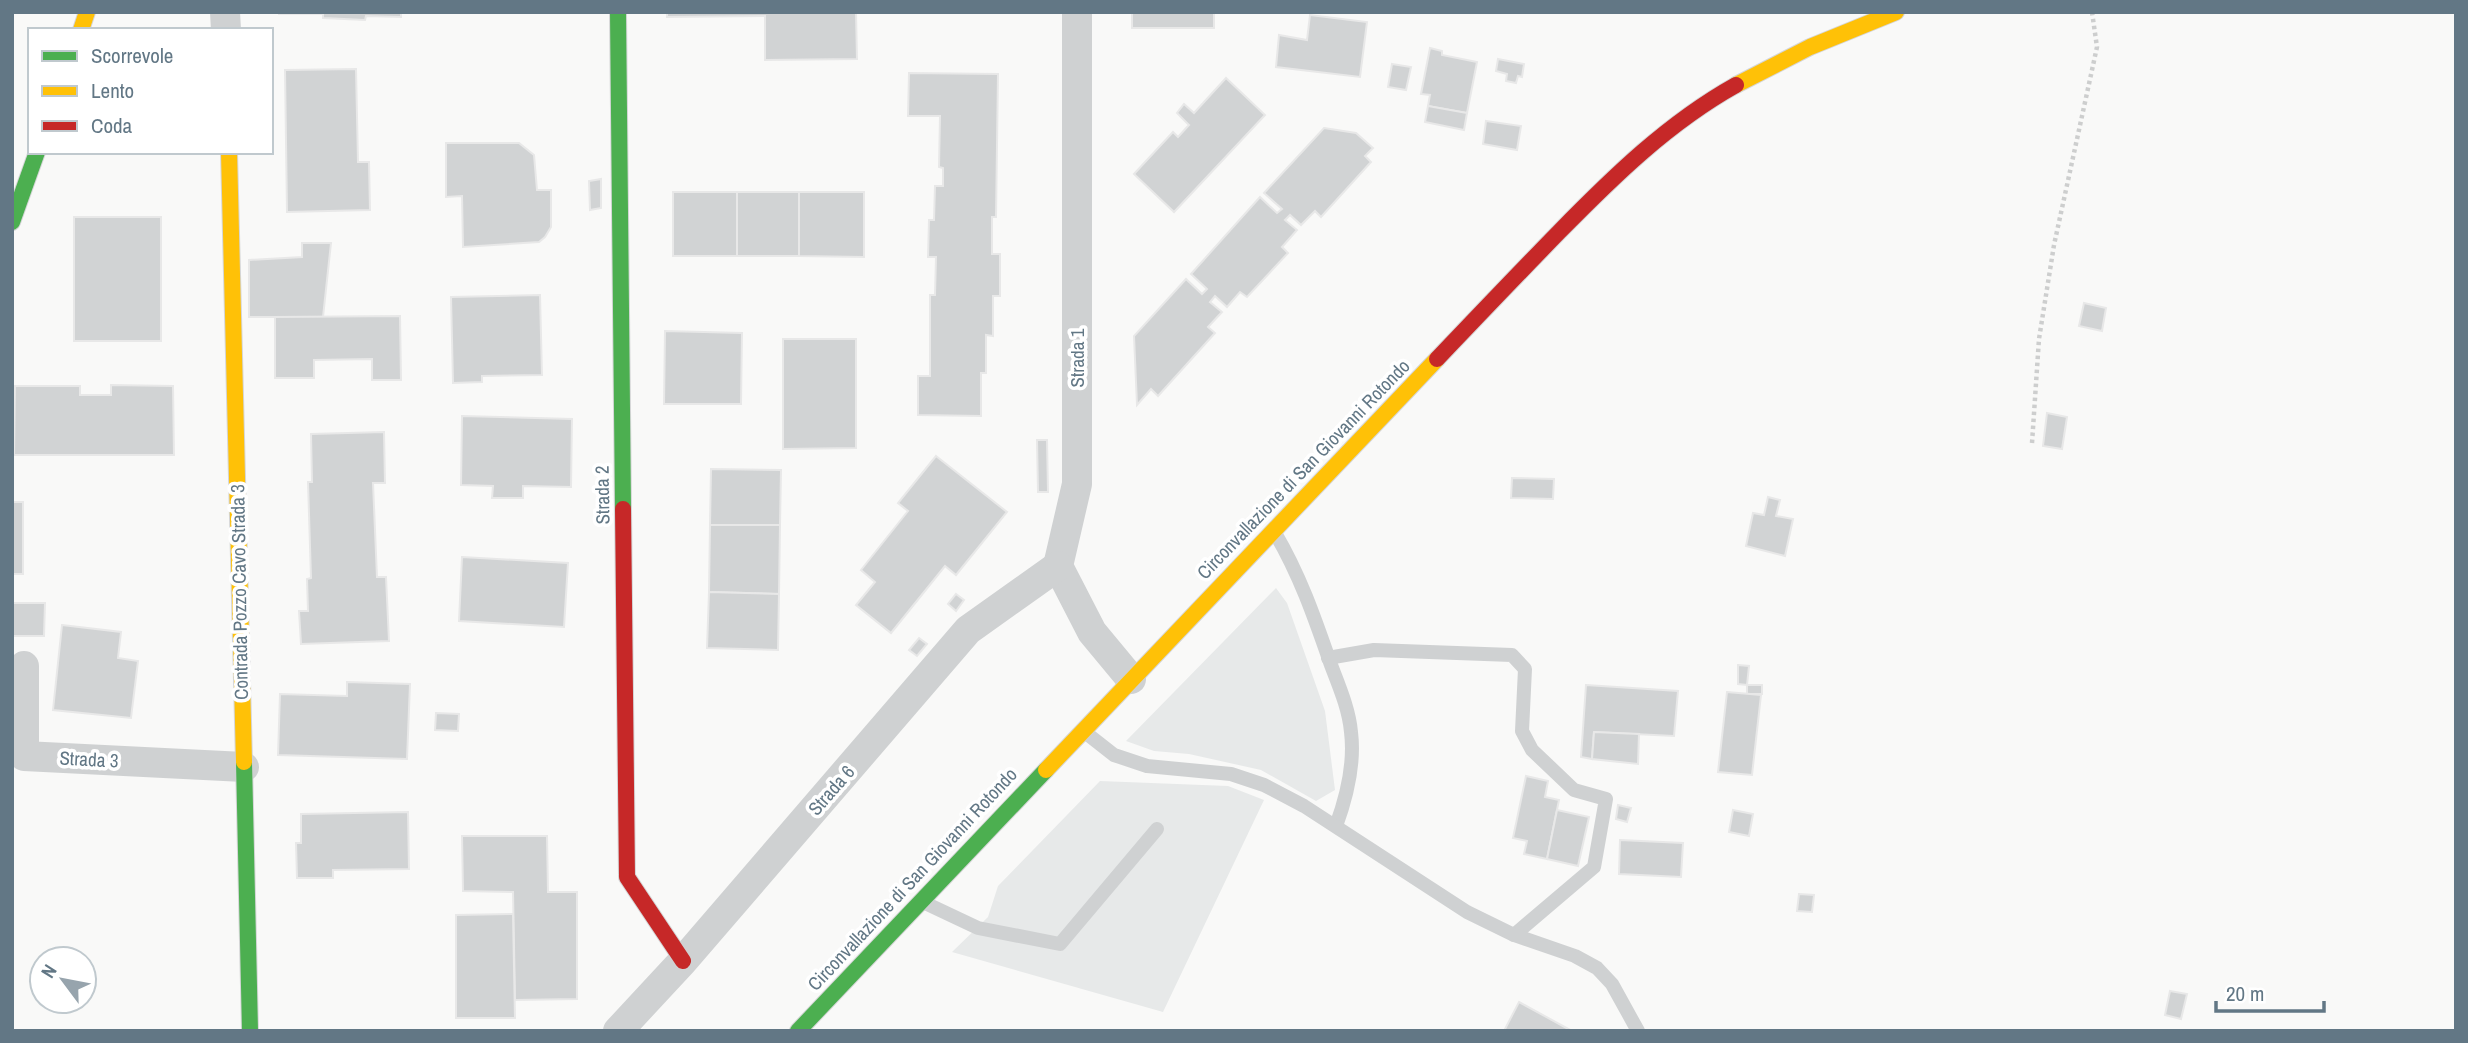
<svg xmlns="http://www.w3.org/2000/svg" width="2468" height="1043" viewBox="0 0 2468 1043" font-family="'Archivo Narrow',sans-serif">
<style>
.built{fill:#e7e9e9}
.building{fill:#d1d3d4;stroke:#e8e8e8;stroke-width:2}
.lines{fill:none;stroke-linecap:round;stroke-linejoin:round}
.fast-casing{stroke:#d5d6d7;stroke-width:18}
.slow-casing{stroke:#d5d6d7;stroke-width:18}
.jam-casing{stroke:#d5d6d7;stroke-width:18}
.path{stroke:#cdcece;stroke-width:4.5;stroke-dasharray:3.5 3.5;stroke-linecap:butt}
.lane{stroke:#cfd1d2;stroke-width:14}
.street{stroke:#cfd1d2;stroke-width:30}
.fast{stroke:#4caf50;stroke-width:16}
.slow{stroke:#ffc107;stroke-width:16}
.jam{stroke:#c62828;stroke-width:16}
.labels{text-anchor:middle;stroke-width:7;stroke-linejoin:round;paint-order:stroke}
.street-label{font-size:19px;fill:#627785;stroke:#fff}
</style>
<rect width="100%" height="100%" fill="#f9f9f8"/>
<g class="built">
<path d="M1276 588 1287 603 1325 711 1335 790 1316 801 1261 770 1189 754 1154 751 1126 741Z"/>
<path d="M1100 781 1228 786 1264 800 1163 1012 952 952 988 917 998 886Z"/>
</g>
<g class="building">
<path d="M279 12H401V17L366 16 365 20 323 18V14H279Z"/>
<path d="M667 12H856L857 59 765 60V16L667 17Z"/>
<rect x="1132" y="12" width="82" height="16"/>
<path d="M1310 15 1367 22 1360 77 1276 67 1279 35 1307 40Z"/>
<path d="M1430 48 1442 51V55L1477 62 1467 113 1428 106 1430 95 1421 94Z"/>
<path d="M1498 59 1524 64 1522 77 1518 76 1516 83 1506 81 1507 74 1496 71Z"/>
<path d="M1392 64 1411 67 1406 90 1388 87Z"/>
<path d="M356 69 358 162H369L370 210 287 212 285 70Z"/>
<path d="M909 73 998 74 996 217H992V254H1000V296H993V336L986 335V373H981V416L918 415V376H930V295H935L936 257H928L929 220H934L935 186H943V168L939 167 940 116H908Z"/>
<path d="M1226 78 1265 115 1174 212 1134 174 1173 132 1178 137 1189 125 1177 113 1184 104 1194 113Z"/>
<path d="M1428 106 1467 113 1464 130 1425 122Z"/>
<path d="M1486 121 1521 126 1517 150 1483 144Z"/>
<path d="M1324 128 1356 133 1373 148 1365 156 1371 162 1321 217 1315 211 1301 225 1290 215 1285 220 1297 230 1282 247 1288 253 1247 297 1240 292 1227 307 1215 296 1210 302 1222 312 1208 327 1215 333 1158 396 1151 389 1137 405 1134 336 1186 279 1202 294 1207 289 1191 274 1260 197 1277 213 1282 209 1264 193Z"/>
<path d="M446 143H519L534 155 537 190H551V227L545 237 539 242 463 247 462 196 446 197Z"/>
<path d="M601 179V208L590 210 589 181Z"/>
<rect x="673" y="192" width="64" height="64"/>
<rect x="737" y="192" width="62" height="64"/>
<path d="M799 192H864V257L799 256Z"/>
<rect x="74" y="217" width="87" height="124"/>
<path d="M302 243H331L323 317H249V260L302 257Z"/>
<path d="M540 295 542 375 482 376V382L453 383 451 297Z"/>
<path d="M2084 303 2106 308 2102 331 2079 326Z"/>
<path d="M400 316 401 380H372V359L314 360V378H275V317Z"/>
<path d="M665 331 742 333 741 404H664Z"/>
<path d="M783 339H856V448L783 449Z"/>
<path d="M111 385 173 386 174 455H14L15 386H80V395H111Z"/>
<path d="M2047 413 2067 417 2062 449 2043 446Z"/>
<path d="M462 416 572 419 571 487 523 486V498H492L493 486 461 485Z"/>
<path d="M384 432 385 483H373L377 577H386L389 641 301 644 299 611H308L307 579 311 578 308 482H312L311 434Z"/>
<path d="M1037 440H1047L1048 492H1038Z"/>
<path d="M936 456 1007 512 956 575 945 566 891 633 856 605 875 582 861 570 908 511 898 503Z"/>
<path d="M711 469 781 470 780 525H710Z"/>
<path d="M1512 478 1554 479 1553 499 1511 498Z"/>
<path d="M1768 497 1780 500 1776 516 1793 519 1785 556 1746 546 1753 513 1764 515Z"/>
<rect x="12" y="502" width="11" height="72"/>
<path d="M710 525H780L779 594 709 592Z"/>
<path d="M462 557 568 563 564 627 459 621Z"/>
<path d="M709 592 779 594 778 650 707 648Z"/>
<path d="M956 594 964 600 956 611 948 604Z"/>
<path d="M12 603H45L44 636H12Z"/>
<path d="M62 625 121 632 118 658 138 661 131 718 53 710Z"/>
<path d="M919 638 927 644 917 656 909 650Z"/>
<path d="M1738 665 1749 666 1747 685 1738 684Z"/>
<path d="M347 682 410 684 407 759 278 755 280 694 347 696Z"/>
<path d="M1586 685 1678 691 1674 736 1594 732 1592 759 1581 757Z"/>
<rect x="1747" y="685" width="15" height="9"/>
<path d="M1727 692 1761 695 1752 775 1718 772Z"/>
<path d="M436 713 459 714 458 731 435 730Z"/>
<path d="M1594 732 1639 734 1638 764 1592 759Z"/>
<path d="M1526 776 1548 781 1545 797 1559 800 1547 859 1524 854 1527 841 1513 838Z"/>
<path d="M1618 805 1631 808 1627 822 1616 819Z"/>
<path d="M1557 810 1589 817 1578 866 1547 859Z"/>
<path d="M1733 810 1753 814 1749 836 1729 832Z"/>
<path d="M408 812 409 869 333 870V878H297L296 843H301V814Z"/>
<path d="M462 836H547L548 892H577V999L515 1000 513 892 463 891Z"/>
<path d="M1620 840 1683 843 1681 877 1619 874Z"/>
<path d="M1799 894 1814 895 1812 912 1797 911Z"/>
<path d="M513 914 515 1018H456V915Z"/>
<path d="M2170 991 2187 994 2181 1019 2165 1015Z"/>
<path d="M1519 1002 1572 1031H1504Z"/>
</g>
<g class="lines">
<g class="fast-casing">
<g id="fast">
<path d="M618 12 623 509"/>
<path d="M12 222 37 152"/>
<path d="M244 762 250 1031"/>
<path d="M798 1031 1046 770"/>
</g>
</g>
<g class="slow-casing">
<g id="slow">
<path d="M81 30 87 12"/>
<path d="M1736 85 1810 47 1896 12"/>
<path d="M229 152 244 762"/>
<path d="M1046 770 1437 359"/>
</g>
</g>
<g class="jam-casing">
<g id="jam">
<path d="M1437 359C1477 317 1518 274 1559 232 1613 177 1668 123 1736 85"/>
<path d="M623 509 627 877 683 961"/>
</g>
</g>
<path class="path" d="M2032 443 2039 339 2054 245 2097 47 2092 12"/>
<g class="lane">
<path d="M1275 533C1300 575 1315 619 1331 665 1339 686 1349 709 1351 732 1355 764 1347 796 1336 826"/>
<path d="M1328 658 1374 650 1512 655 1525 669 1522 731 1532 750 1574 790 1606 799 1594 867 1514 935"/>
<path d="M1086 733 1114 755 1147 766 1231 774 1264 785 1304 806 1467 912 1514 935 1575 956 1597 968 1612 984 1638 1031"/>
<path d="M925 903 978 928 1060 944 1157 829"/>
</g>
<g class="street">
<path d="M225 12 226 30"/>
<path d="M1077 12V484L1058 566 1092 632 1131 679"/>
<path d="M24 666V756L244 767"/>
<path d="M618 1031 683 961 968 630 1058 566"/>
</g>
<use href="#fast" class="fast"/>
<use href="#slow" class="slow"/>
<use href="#jam" class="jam"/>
</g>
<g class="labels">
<g class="street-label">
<text transform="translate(1077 358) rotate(-90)" y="7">Strada 1</text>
<text transform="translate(1303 469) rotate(-46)" y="7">Circonvallazione di San Giovanni Rotondo</text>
<text transform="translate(602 495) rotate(-91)" y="7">Strada 2</text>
<text transform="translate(239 592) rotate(-91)" y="7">Contrada Pozzo Cavo Strada 3</text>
<text transform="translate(89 759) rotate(3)" y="7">Strada 3</text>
<text transform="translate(831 790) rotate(-49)" y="7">Strada 6</text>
<text transform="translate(912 879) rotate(-47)" y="7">Circonvallazione di San Giovanni Rotondo</text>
</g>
</g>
<rect width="2468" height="1043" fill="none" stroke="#627785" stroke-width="28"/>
<rect x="28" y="28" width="245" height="126" fill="#ffffff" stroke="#c0c9ce" stroke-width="2"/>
<rect x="42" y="51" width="35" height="10" fill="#4caf50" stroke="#c0c9ce" stroke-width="2"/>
<text x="91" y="63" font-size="21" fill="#627785">Scorrevole</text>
<rect x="42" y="86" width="35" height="10" fill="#ffc107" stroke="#c0c9ce" stroke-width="2"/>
<text x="91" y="98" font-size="21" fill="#627785">Lento</text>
<rect x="42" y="121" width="35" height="10" fill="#c62828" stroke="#c0c9ce" stroke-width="2"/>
<text x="91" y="133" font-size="21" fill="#627785">Coda</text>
<g transform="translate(63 980) rotate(302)"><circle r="33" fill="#ffffff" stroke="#c0c9ce" stroke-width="2"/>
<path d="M0-5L12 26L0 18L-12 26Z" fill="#97a4ad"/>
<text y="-10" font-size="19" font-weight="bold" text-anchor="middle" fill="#627785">N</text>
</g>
<path d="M2216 1001v10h108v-10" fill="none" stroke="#627785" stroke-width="3.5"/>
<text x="2226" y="1001" font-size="21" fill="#627785" stroke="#ffffff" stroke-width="5" paint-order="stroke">20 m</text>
</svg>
